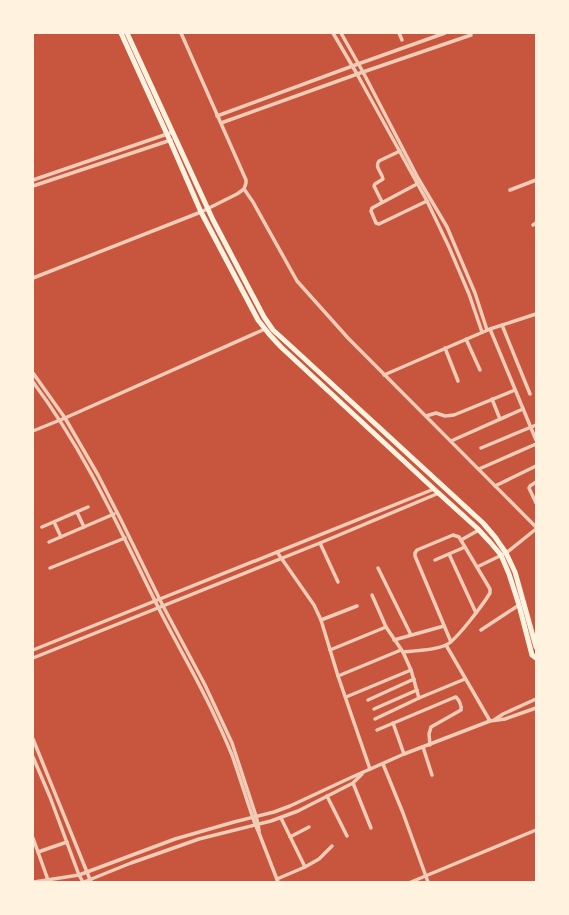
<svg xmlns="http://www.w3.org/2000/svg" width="569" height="915" viewBox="0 0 569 915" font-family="Rubik,sans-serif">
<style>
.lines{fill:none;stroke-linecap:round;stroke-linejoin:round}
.minor{stroke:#f1ccb7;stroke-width:3.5}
.secondary{stroke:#fff3e0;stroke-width:5}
</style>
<rect width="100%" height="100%" fill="#c8553d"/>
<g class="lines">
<g class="minor">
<path d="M333 33 357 74 427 201 449 247 469 294 482 332"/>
<path d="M341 33 363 72 418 178 447 227 475 293 487 330"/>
<path d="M399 33 402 40"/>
<path d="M217 116 358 64 445 33"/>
<path d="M221 123 363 72 471 35"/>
<path d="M33 180 173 132"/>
<path d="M417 184 372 208 371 211 376 223 379 224 427 201"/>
<path d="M33 186 171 140"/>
<path d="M244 189 253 202 297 281 348 338 536 527"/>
<path d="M510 190 536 180"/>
<path d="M382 202 374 186 375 184 383 179C382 172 374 167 379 161L400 151"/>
<path d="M533 225 536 223"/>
<path d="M33 278 201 212 237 194 244 189 246 183V180L181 33"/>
<path d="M502 325 530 394"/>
<path d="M490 329 536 440"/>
<path d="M466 339 480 370"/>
<path d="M445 348 458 381"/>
<path d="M33 373 65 418 98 475 121 520 163 606 205 685 232 743 256 816 258 824 259 831"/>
<path d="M384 375 490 329 536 314"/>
<path d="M33 382C85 451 120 530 158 607 177 645 199 681 216 719 222 731 227 743 232 755 240 778 247 801 255 824L259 833 278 882"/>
<path d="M492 399 500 419"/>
<path d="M426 416 436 413 445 416 454 415 515 390"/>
<path d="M33 431 65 418 265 329"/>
<path d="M451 441 523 409"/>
<path d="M481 448 536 425"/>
<path d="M479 469 536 444"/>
<path d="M536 482 530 486 529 488 536 503"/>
<path d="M495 486 536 466"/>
<path d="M77 512 84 527"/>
<path d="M54 522 61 537"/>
<path d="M42 527 88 507"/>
<path d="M461 540 479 530"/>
<path d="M49 542 114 514"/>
<path d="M320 543 338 582"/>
<path d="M277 552 314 605 321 620 338 676 370 769"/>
<path d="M449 554 476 613"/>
<path d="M435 560 465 547"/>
<path d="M477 567 506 553 536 529"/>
<path d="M50 568 125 538"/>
<path d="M378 568 411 635"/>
<path d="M372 595 386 627 403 652 411 670 419 698"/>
<path d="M321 620 357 606"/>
<path d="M481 630 519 605"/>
<path d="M394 640 444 626"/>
<path d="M446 645 490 721"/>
<path d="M33 650 434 489"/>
<path d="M330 650 386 627"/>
<path d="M403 652C414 651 436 650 446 645 456 641 484 603 490 593V589L459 537 453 535 417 550 415 553V556L451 642"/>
<path d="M33 658 320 543 439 493"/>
<path d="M338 676 401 650"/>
<path d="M346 697 411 670"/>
<path d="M368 700 414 679"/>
<path d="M374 709 417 690"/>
<path d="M375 719 419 698 465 679"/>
<path d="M494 720 503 714 536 699"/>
<path d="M393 723 404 754"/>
<path d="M377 730 453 698 456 697C459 700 462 706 461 710L431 727 429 734 430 745"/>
<path d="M33 739 91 882"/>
<path d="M423 747 432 775"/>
<path d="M33 757 50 797 79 875 83 882"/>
<path d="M383 764 403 813 428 882"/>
<path d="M353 783 371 828"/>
<path d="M327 796 347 836"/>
<path d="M281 818 305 867"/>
<path d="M290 837 309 827"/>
<path d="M33 838 48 880"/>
<path d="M38 852 67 842"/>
<path d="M277 879 305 867 319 859 332 846"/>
<path d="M34 882 79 875 175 839 234 822 274 812 290 806 350 778 404 754 490 721 505 719 536 708"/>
<path d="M84 882 131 863 199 839 271 821 298 811 353 783 362 774"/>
<path d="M411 882 536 830"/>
</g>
<g class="secondary">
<path d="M121 33 171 143 201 212 258 320 269 334 281 347 434 489 477 528 490 542 501 555 509 574 519 605 532 655 536 658"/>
<path d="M127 33 213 220 264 317 273 330 283 339 483 523 495 537 506 553 515 572 536 647"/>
</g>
</g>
<rect width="569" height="915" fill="none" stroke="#fff3e0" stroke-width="68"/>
</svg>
